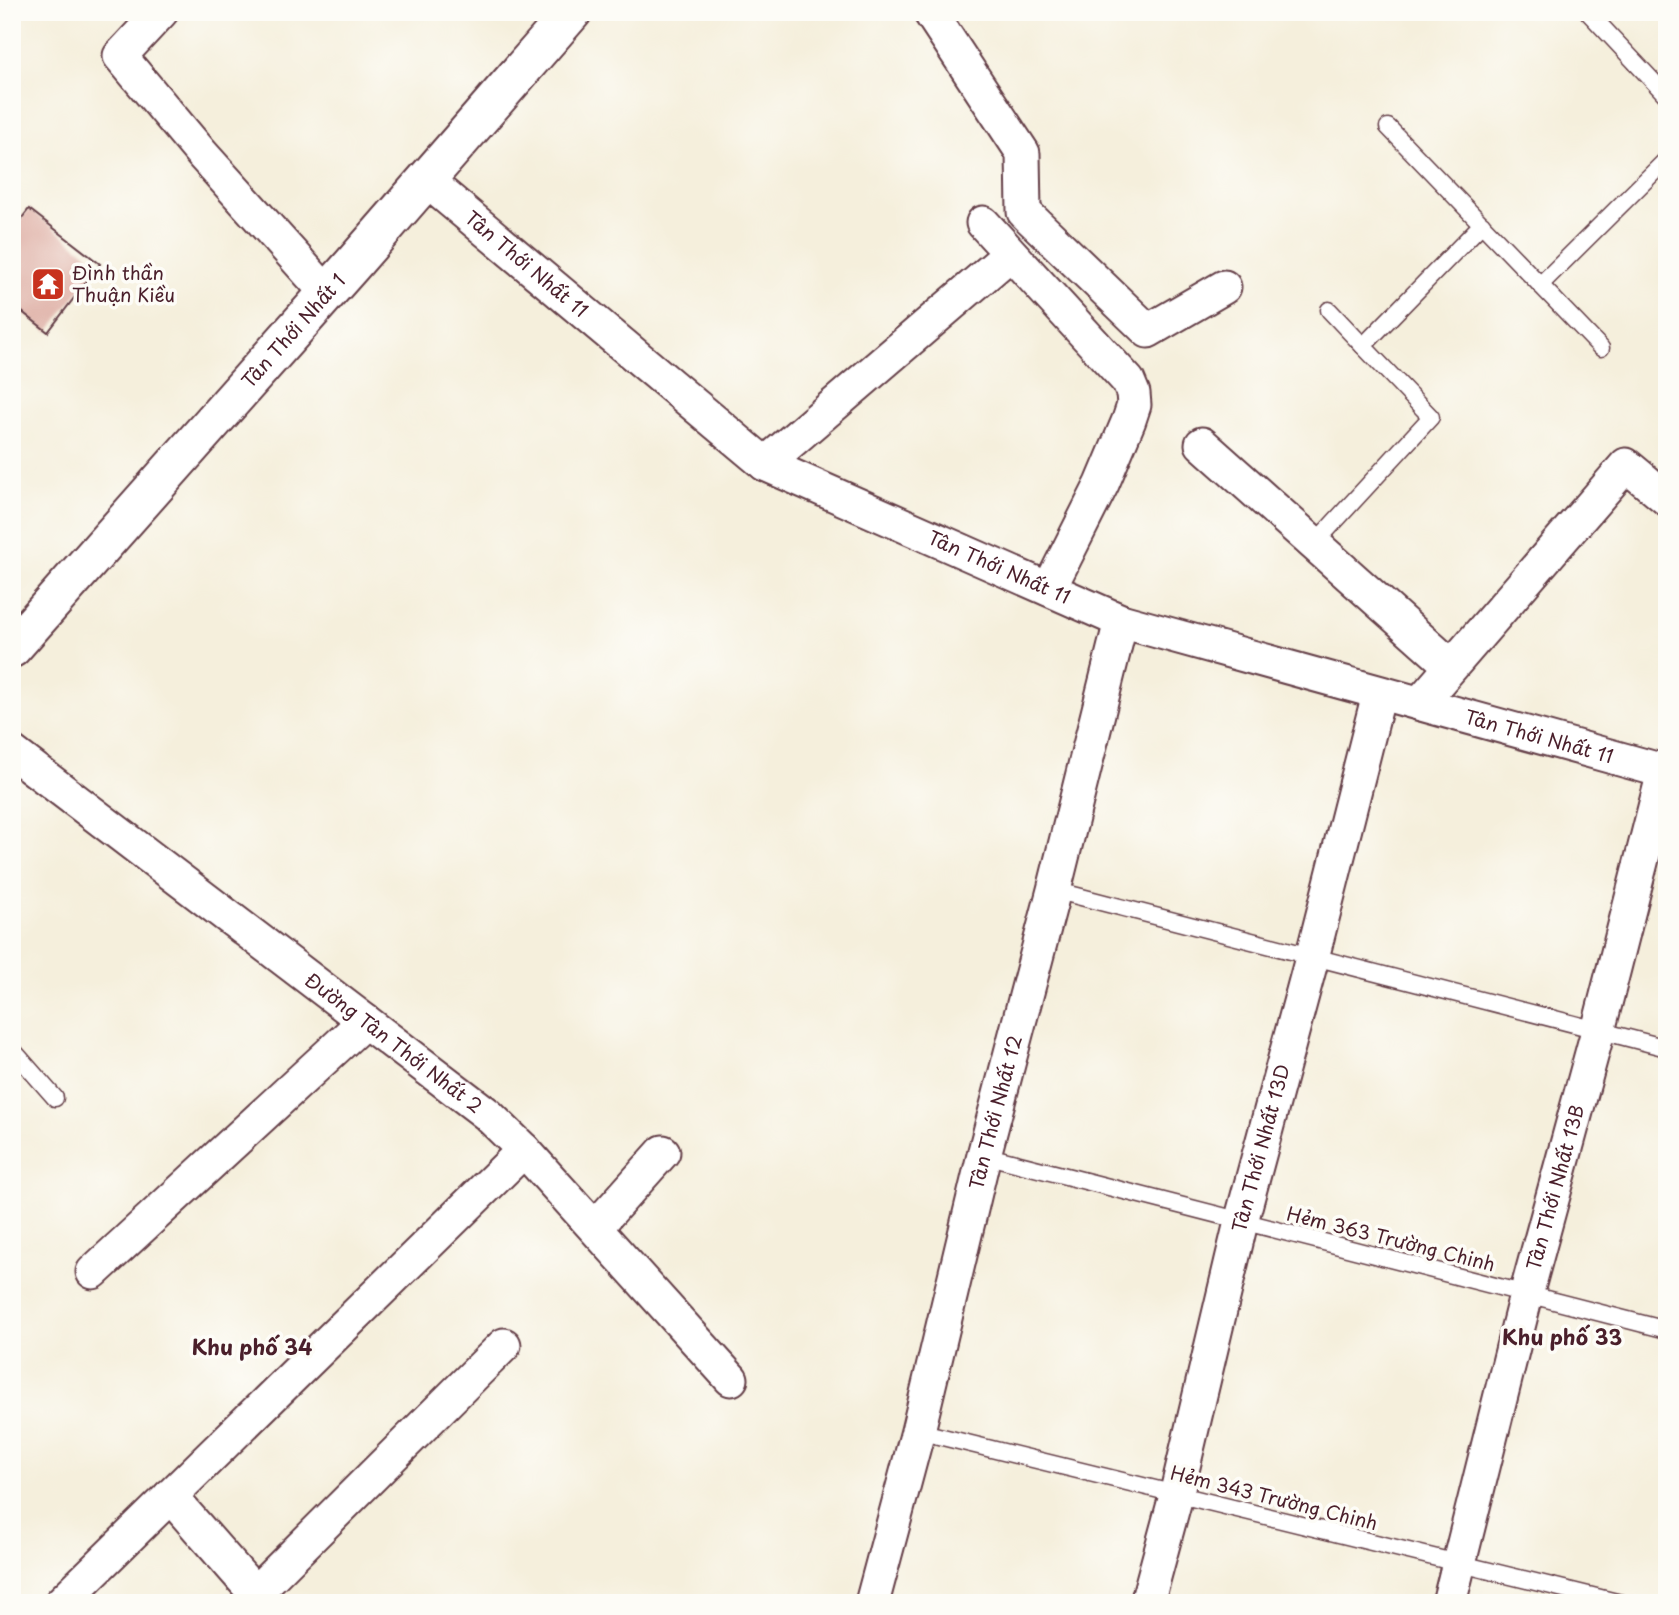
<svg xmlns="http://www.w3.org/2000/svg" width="1679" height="1615" viewBox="0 0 1679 1615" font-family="'Playpen Sans',sans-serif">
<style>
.building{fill:#dba79d}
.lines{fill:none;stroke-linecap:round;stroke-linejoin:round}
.lane-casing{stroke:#643e46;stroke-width:19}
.street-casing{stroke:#643e46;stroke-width:37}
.secondary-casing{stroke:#643e46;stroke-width:42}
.lane{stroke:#fff;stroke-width:16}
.street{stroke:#fff;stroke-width:33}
.secondary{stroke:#fff;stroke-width:38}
.labels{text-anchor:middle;stroke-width:7;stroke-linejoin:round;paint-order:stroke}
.street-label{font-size:19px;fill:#4a1f2b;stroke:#fdfcf7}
.poi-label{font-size:19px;fill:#4a1f2b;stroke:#fdfcf7;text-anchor:start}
.neighbourhood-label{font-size:21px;font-weight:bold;fill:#4a1f2b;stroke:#fdfcf7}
</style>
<rect width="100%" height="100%" fill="#fdfcf7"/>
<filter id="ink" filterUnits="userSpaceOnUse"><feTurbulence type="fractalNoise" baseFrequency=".0143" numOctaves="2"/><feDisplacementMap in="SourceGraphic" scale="14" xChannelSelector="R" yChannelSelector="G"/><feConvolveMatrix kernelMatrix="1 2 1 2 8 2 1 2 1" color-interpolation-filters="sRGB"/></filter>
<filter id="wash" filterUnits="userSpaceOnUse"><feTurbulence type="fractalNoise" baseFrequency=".00686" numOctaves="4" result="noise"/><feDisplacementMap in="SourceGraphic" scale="28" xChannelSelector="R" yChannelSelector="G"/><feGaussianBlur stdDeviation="1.57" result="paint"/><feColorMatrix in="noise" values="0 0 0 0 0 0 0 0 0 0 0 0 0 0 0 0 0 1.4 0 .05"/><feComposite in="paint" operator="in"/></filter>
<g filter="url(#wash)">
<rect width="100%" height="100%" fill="#f5efdc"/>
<g id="blocks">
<path class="building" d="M29 209 100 264 48 332 12 304V231Z"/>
</g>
</g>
<g filter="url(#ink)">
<use href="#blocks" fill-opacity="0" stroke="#643e46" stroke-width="2"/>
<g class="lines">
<g class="lane-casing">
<g id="lane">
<path d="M1588 12 1667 96"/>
<path d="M1388 127 1601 348"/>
<path d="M1540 285 1667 159"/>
<path d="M1329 310 1363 346"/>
<path d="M1314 544 1431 417 1363 346 1482 224"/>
<path d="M1054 890 1667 1048"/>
<path d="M12 1049 55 1098"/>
<path d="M984 1155 1667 1330"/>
<path d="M918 1431 1621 1603"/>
</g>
</g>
<g class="street-casing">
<g id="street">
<path d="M161 12 120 56 202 154 327 293"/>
<path d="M930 12 1023 153 1024 212 1148 331 1224 287"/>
<path id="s1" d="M426 180 765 464 1121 621 1667 772"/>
<path d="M983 223 1128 381 1133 393 1134 405 1129 420 1102 484 1049 589"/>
<path d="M1202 444 1451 666"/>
<path d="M765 464 1010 254"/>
<path d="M1420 703 1626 465 1667 499"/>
<path id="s2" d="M12 752 487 1114 524 1150 731 1379"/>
<path d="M595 1228 663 1152"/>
<path d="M93 1272 365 1021"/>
<path d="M170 1496 255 1593 504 1345"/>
<path d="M61 1603 524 1150"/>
<path id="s3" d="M872 1603 918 1431 984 1155 1054 890 1121 621"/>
<path id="s4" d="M1147 1603 1176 1496 1241 1222 1312 958 1379 694"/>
<path id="s5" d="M1449 1603 1526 1295 1598 1031 1664 772"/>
</g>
</g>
<g class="secondary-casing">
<g id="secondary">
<path id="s6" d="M12 648 352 265 572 12"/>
</g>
</g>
<use href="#lane" class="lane"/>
<use href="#street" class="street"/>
<use href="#secondary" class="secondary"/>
</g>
</g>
<defs>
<g id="temple-square" transform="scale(1.75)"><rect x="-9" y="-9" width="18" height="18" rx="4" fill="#c8321e" stroke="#fdfcf7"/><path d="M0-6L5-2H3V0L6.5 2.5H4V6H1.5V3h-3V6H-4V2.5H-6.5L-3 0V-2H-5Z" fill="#fff"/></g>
</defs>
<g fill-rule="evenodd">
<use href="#temple-square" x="48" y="284"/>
</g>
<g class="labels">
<g class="street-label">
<text dy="7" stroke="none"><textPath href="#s1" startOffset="131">Tân Thới Nhất 11</textPath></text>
<text dy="7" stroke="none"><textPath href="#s6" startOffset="424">Tân Thới Nhất 1</textPath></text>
<text dy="7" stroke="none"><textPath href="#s1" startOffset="698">Tân Thới Nhất 11</textPath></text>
<text dy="7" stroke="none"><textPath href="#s1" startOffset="1265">Tân Thới Nhất 11</textPath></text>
<text dy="7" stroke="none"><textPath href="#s2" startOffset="480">Đường Tân Thới Nhất 2</textPath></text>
<text dy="7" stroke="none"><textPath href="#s3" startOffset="506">Tân Thới Nhất 12</textPath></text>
<text dy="7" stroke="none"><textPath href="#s4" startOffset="469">Tân Thới Nhất 13D</textPath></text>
<text dy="7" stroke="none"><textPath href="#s5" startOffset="429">Tân Thới Nhất 13B</textPath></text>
<text transform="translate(1391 1239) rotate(14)" y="7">Hẻm 363 Trường Chinh</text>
<text transform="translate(1274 1498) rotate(14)" y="7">Hẻm 343 Trường Chinh</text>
</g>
<g class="poi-label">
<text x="72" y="280">Đình thần<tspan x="72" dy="22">Thuận Kiều</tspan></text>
</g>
<g class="neighbourhood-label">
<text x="1562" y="1345">Khu phố 33</text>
<text x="252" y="1355">Khu phố 34</text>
</g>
</g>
<rect width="1679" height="1615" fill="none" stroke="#fdfcf7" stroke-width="42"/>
</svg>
